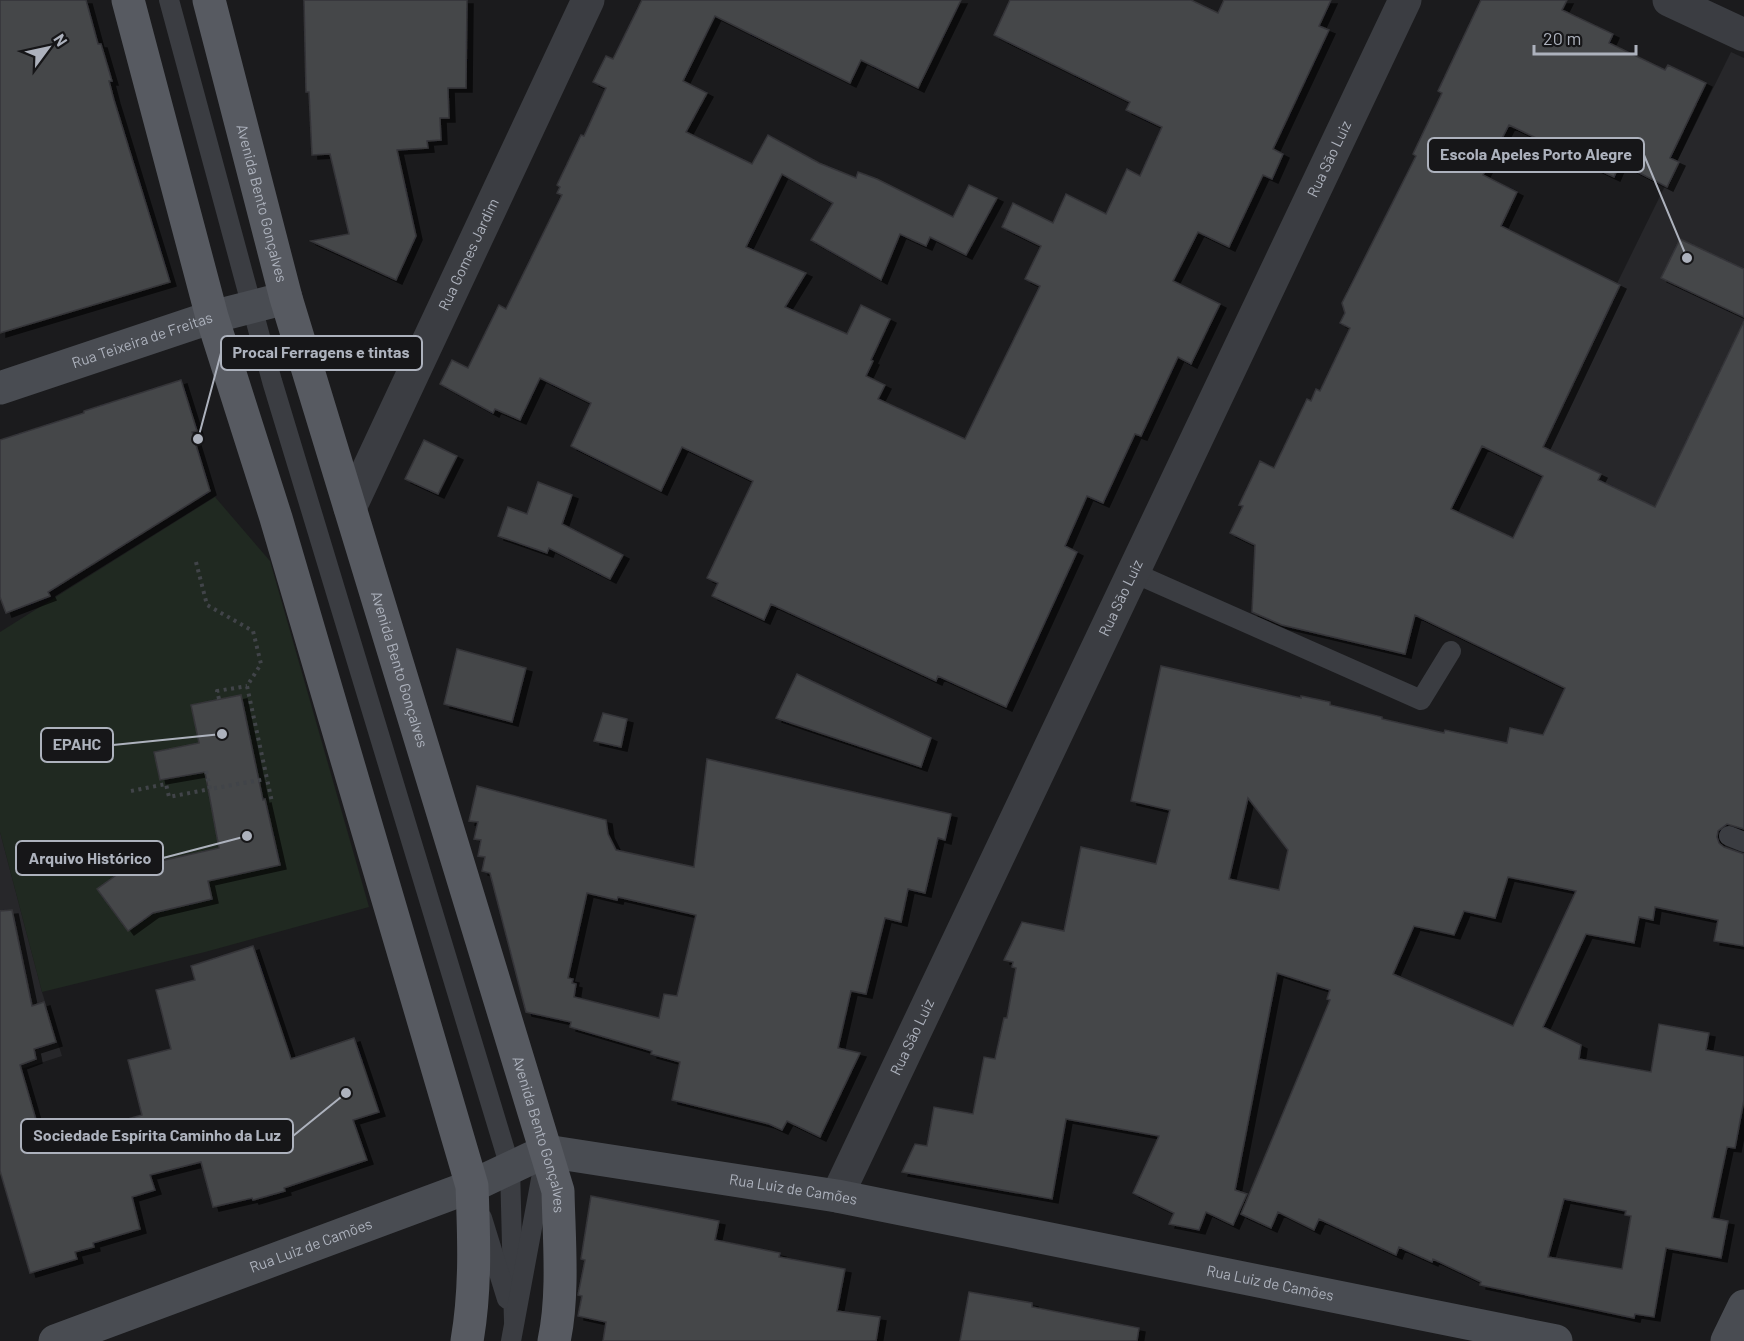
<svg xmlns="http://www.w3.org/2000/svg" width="1744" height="1341" viewBox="0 0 1744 1341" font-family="Barlow,sans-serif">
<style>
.built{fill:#27272a}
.green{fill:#202921}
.building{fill:#45464a;stroke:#353539;stroke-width:1.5;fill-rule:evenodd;filter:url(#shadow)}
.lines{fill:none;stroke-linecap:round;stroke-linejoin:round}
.path{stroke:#414449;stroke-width:4;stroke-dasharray:3 4.5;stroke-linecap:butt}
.lane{stroke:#3b3d42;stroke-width:20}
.street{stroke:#3b3d42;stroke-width:33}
.secondary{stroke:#494c52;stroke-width:33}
.primary{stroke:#575a61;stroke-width:33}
.labels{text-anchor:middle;stroke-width:6;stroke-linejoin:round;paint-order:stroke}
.street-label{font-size:15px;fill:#adb2bd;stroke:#161618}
.leader{fill:none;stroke:#adb2bd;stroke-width:2}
.callout-dot{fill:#adb2bd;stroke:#161618;stroke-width:2}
.callout{fill:#161618;stroke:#adb2bd;stroke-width:2}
.callout-label{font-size:16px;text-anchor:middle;font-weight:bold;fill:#adb2bd}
</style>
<defs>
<filter id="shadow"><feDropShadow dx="6" dy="4" stdDeviation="0" flood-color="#0009"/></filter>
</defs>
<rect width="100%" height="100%" fill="#1b1b1d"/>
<g class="built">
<path d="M1731 52 1744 58V558L1531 458Z"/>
<path d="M0 832 42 992 62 1056 0 1076Z"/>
</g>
<path class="green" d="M215 497 270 561 369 907 205 952 42 992 0 832V632Z"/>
<g class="building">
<path d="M0 0H86L98 44H101L112 81H109L114 100 170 282 0 333Z"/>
<path d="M304 0H467L466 88H448L449 118H440L441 140 427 141 428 148 397 150 416 236 396 280 311 241 349 234 330 154 312 155 309 92H306Z"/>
<path d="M642 0H961L918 88 861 60 850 83 715 16 683 81 707 93 686 132 752 164 768 135 819 163 856 178 858 172 877 179 953 217 969 185 997 198 966 255 930 237 926 246 900 234 881 280 811 240 833 203 782 174 746 247 806 273 785 307 847 334 861 305 890 319 871 360 873 361 866 376 885 385 878 399 965 439 1040 286 1025 279 1041 246 1002 227 1013 203 1053 223 1066 194 1106 214 1127 169 1140 176 1162 127 1126 110 1130 102 994 35 1010 0H1191L1218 13 1224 0H1331L1319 26 1329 30 1273 149 1283 154 1272 179 1263 175 1229 247 1198 232 1173 281 1220 304 1191 364 1178 357 1141 436 1135 434 1103 503 1087 496 1065 546 1077 552 1006 707 938 676 936 681 771 604 764 620 712 596 718 583 707 578 753 481 682 447 661 491 571 446 591 403 540 378 520 420 495 409 493 413 440 384 452 360 468 368 499 305 506 309 562 195 557 193 560 187 557 185 581 135 584 136 606 88 593 82 606 56 613 59Z"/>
<path d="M1481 0H1567L1562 10 1613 34 1609 43 1665 70 1668 65 1706 83 1670 158 1679 162 1667 187 1620 163 1614 177 1569 156 1570 154 1509 125 1483 175 1517 192 1501 226 1620 285 1543 447 1601 474 1598 480 1655 507 1744 321V829L1727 824 1718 831 1717 837 1719 843 1724 847 1744 854V946L1714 941 1718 920 1655 907 1653 920 1639 917 1634 943 1586 934 1543 1027 1581 1045 1579 1059 1651 1072 1659 1024 1709 1033 1706 1050 1744 1057V1100L1735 1148 1727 1147 1712 1218 1728 1221 1721 1258 1666 1248 1654 1317 1635 1314 1634 1318 1480 1285 1481 1282 1433 1259 1432 1262 1399 1247 1396 1255 1319 1219 1314 1230 1278 1212 1271 1228 1241 1214 1330 1000 1327 999 1330 990 1277 973 1235 1190 1247 1194 1233 1225 1206 1212 1199 1230 1169 1224 1174 1213 1133 1193 1159 1136 1066 1119 1052 1199 902 1172 915 1144 927 1146 934 1107 973 1114 984 1057 995 1059 1004 1018H1007L1016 968 1012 967 1013 962 1004 960 1022 922 1064 931 1081 847 1156 864 1170 810 1131 801 1161 666 1301 698V696L1330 702V705L1382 717V719L1444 733 1445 730 1507 743 1510 728 1543 735 1565 688 1415 615 1405 654 1282 625 1252 612 1255 545 1230 533 1243 506 1239 505 1260 461 1274 468 1307 399 1311 401 1316 389 1320 391 1350 328 1340 323 1345 313 1342 303 1416 156 1413 154 1442 93 1438 91ZM1482 446 1543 476 1513 538 1451 509ZM1248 798 1288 850 1279 890 1229 879ZM1508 877 1576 891 1513 1026 1393 974 1414 926 1454 935 1464 911 1495 918ZM1564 1199 1626 1211 1625 1215 1631 1216 1622 1269 1548 1257Z"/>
<path d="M1680 239 1744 269V317L1661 278Z"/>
<path d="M181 380 197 431 192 432 210 491 48 592 50 596 6 613 0 597V440L84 413V411Z"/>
<path d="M424 440 457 456 438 494 405 479Z"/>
<path d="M538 482 572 495 562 524 623 555 610 579 549 548 547 553 498 536 508 507 527 514Z"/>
<path d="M457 649 526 668 512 722 444 704Z"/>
<path d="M797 674 931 738 921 767 776 718Z"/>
<path d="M241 695 263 800 265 799 280 865 208 881 212 899 153 913 128 931 97 889 136 861 139 866 219 848 205 772 160 780 154 752 199 743 191 705Z"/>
<path d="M603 713 627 719 621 747 594 741Z"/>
<path d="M707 759 951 814 945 840 938 838 925 893 908 889 901 922 885 918 866 994 851 991 838 1048 860 1053 820 1137 787 1121 782 1130 769 1124 672 1100 680 1062 651 1054 652 1051 570 1027 571 1022 526 1012 490 873 482 871 485 857 478 856 481 840 474 839 478 822 469 821 477 786 606 820 608 834 616 850 694 867ZM587 893 617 900 618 897 696 915 677 996 664 994 659 1018 574 997 576 984 572 983 573 979 568 978Z"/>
<path d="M12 910 32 1006 44 1002 56 1042 34 1049 36 1059 20 1065 39 1130 56 1124 60 1137 74 1133 75 1134 142 1115 128 1060 171 1049 156 990 195 980 191 966 253 946 291 1059 354 1038 379 1112 353 1120 367 1160 284 1188 285 1191 253 1200 252 1198 213 1207 201 1162 150 1175 155 1190 132 1197 140 1229 93 1243 94 1247 75 1252 77 1259 30 1273 0 1171V911Z"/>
<path d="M591 1196 719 1221 715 1240 780 1253 779 1257 845 1269 837 1311 880 1317 876 1341H603L606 1322 578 1316 582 1296 578 1295 585 1260 581 1259Z"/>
<path d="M969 1292 1032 1303V1307L1139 1328 1137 1341H960Z"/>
</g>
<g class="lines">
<g class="path">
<path d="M196 562 207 605 253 631 261 664 247 686 272 802"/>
<path d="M219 699 217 691 247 686"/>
<path d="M206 771 210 789 266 779"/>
<path d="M131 791 166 784 169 797 210 789"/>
</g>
<g class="lane">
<path d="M169 0 272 381 510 1167 514 1322"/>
<path d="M1132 572 1421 700 1451 651"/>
<path d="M1729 836 1744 842"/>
<path d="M482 1218 507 1299"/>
<path d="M511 1341 544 1163"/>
</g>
<g class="street">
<path d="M1669 0 1744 35"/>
<path id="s1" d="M350 508 588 0"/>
<path id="s2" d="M837 1196 1405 0"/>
</g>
<g class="secondary">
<path id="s3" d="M0 388 212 317 286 298"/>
<path id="s4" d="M55 1341 472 1186 546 1151 837 1196 1556 1341"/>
<path d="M1727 1341 1744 1306"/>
</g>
<g class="primary">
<path d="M128 0 212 317 276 518 472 1186C474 1238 476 1289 467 1341"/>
<path id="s5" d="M209 0 286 298 558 1191C559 1238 564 1295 554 1341"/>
</g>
</g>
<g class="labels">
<g class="street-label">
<text dy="5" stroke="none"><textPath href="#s2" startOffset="1148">Rua São Luiz</textPath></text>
<text dy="5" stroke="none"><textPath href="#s5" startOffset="210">Avenida Bento Gonçalves</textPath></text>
<text dy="5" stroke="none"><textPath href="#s1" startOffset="280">Rua Gomes Jardim</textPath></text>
<text dy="5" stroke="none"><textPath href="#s3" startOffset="150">Rua Teixeira de Freitas</textPath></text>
<text dy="5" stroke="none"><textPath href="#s2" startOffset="662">Rua São Luiz</textPath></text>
<text dy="5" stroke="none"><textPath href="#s5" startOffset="696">Avenida Bento Gonçalves</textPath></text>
<text dy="5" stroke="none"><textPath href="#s2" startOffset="176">Rua São Luiz</textPath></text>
<text dy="5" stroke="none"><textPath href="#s5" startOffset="1182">Avenida Bento Gonçalves</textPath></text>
<text dy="5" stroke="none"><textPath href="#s4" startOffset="777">Rua Luiz de Camões</textPath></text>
<text dy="5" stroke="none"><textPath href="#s4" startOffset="273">Rua Luiz de Camões</textPath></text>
<text dy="5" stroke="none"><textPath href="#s4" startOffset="1263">Rua Luiz de Camões</textPath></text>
</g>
</g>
<path class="leader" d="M1687 258L1644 155M198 439L221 353M222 734L113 745M247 836L163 858M346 1093L293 1136"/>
<g class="callout-dot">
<circle cx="1687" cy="258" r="6"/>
<circle cx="198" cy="439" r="6"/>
<circle cx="222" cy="734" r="6"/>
<circle cx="247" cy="836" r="6"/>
<circle cx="346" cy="1093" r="6"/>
</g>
<g class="callout">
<rect x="1428" y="138" width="216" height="34" rx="6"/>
<rect x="221" y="336" width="201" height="34" rx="6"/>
<rect x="41" y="728" width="72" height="34" rx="6"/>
<rect x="16" y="841" width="147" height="34" rx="6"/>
<rect x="21" y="1119" width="272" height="34" rx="6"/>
</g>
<g class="callout-label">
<text x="1536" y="160">Escola Apeles Porto Alegre</text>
<text x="321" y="358">Procal Ferragens e tintas</text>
<text x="77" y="750">EPAHC</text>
<text x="90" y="864">Arquivo Histórico</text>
<text x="157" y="1141">Sociedade Espírita Caminho da Luz</text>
</g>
<g transform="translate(48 48) rotate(57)" stroke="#161618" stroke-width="4.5" paint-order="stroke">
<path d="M0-4.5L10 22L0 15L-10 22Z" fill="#adb2bd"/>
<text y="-9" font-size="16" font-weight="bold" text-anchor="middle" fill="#adb2bd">N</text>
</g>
<path d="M1534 45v9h102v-9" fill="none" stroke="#adb2bd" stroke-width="3"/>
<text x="1543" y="45" font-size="18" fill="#adb2bd" stroke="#161618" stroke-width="4.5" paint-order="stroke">20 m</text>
</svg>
